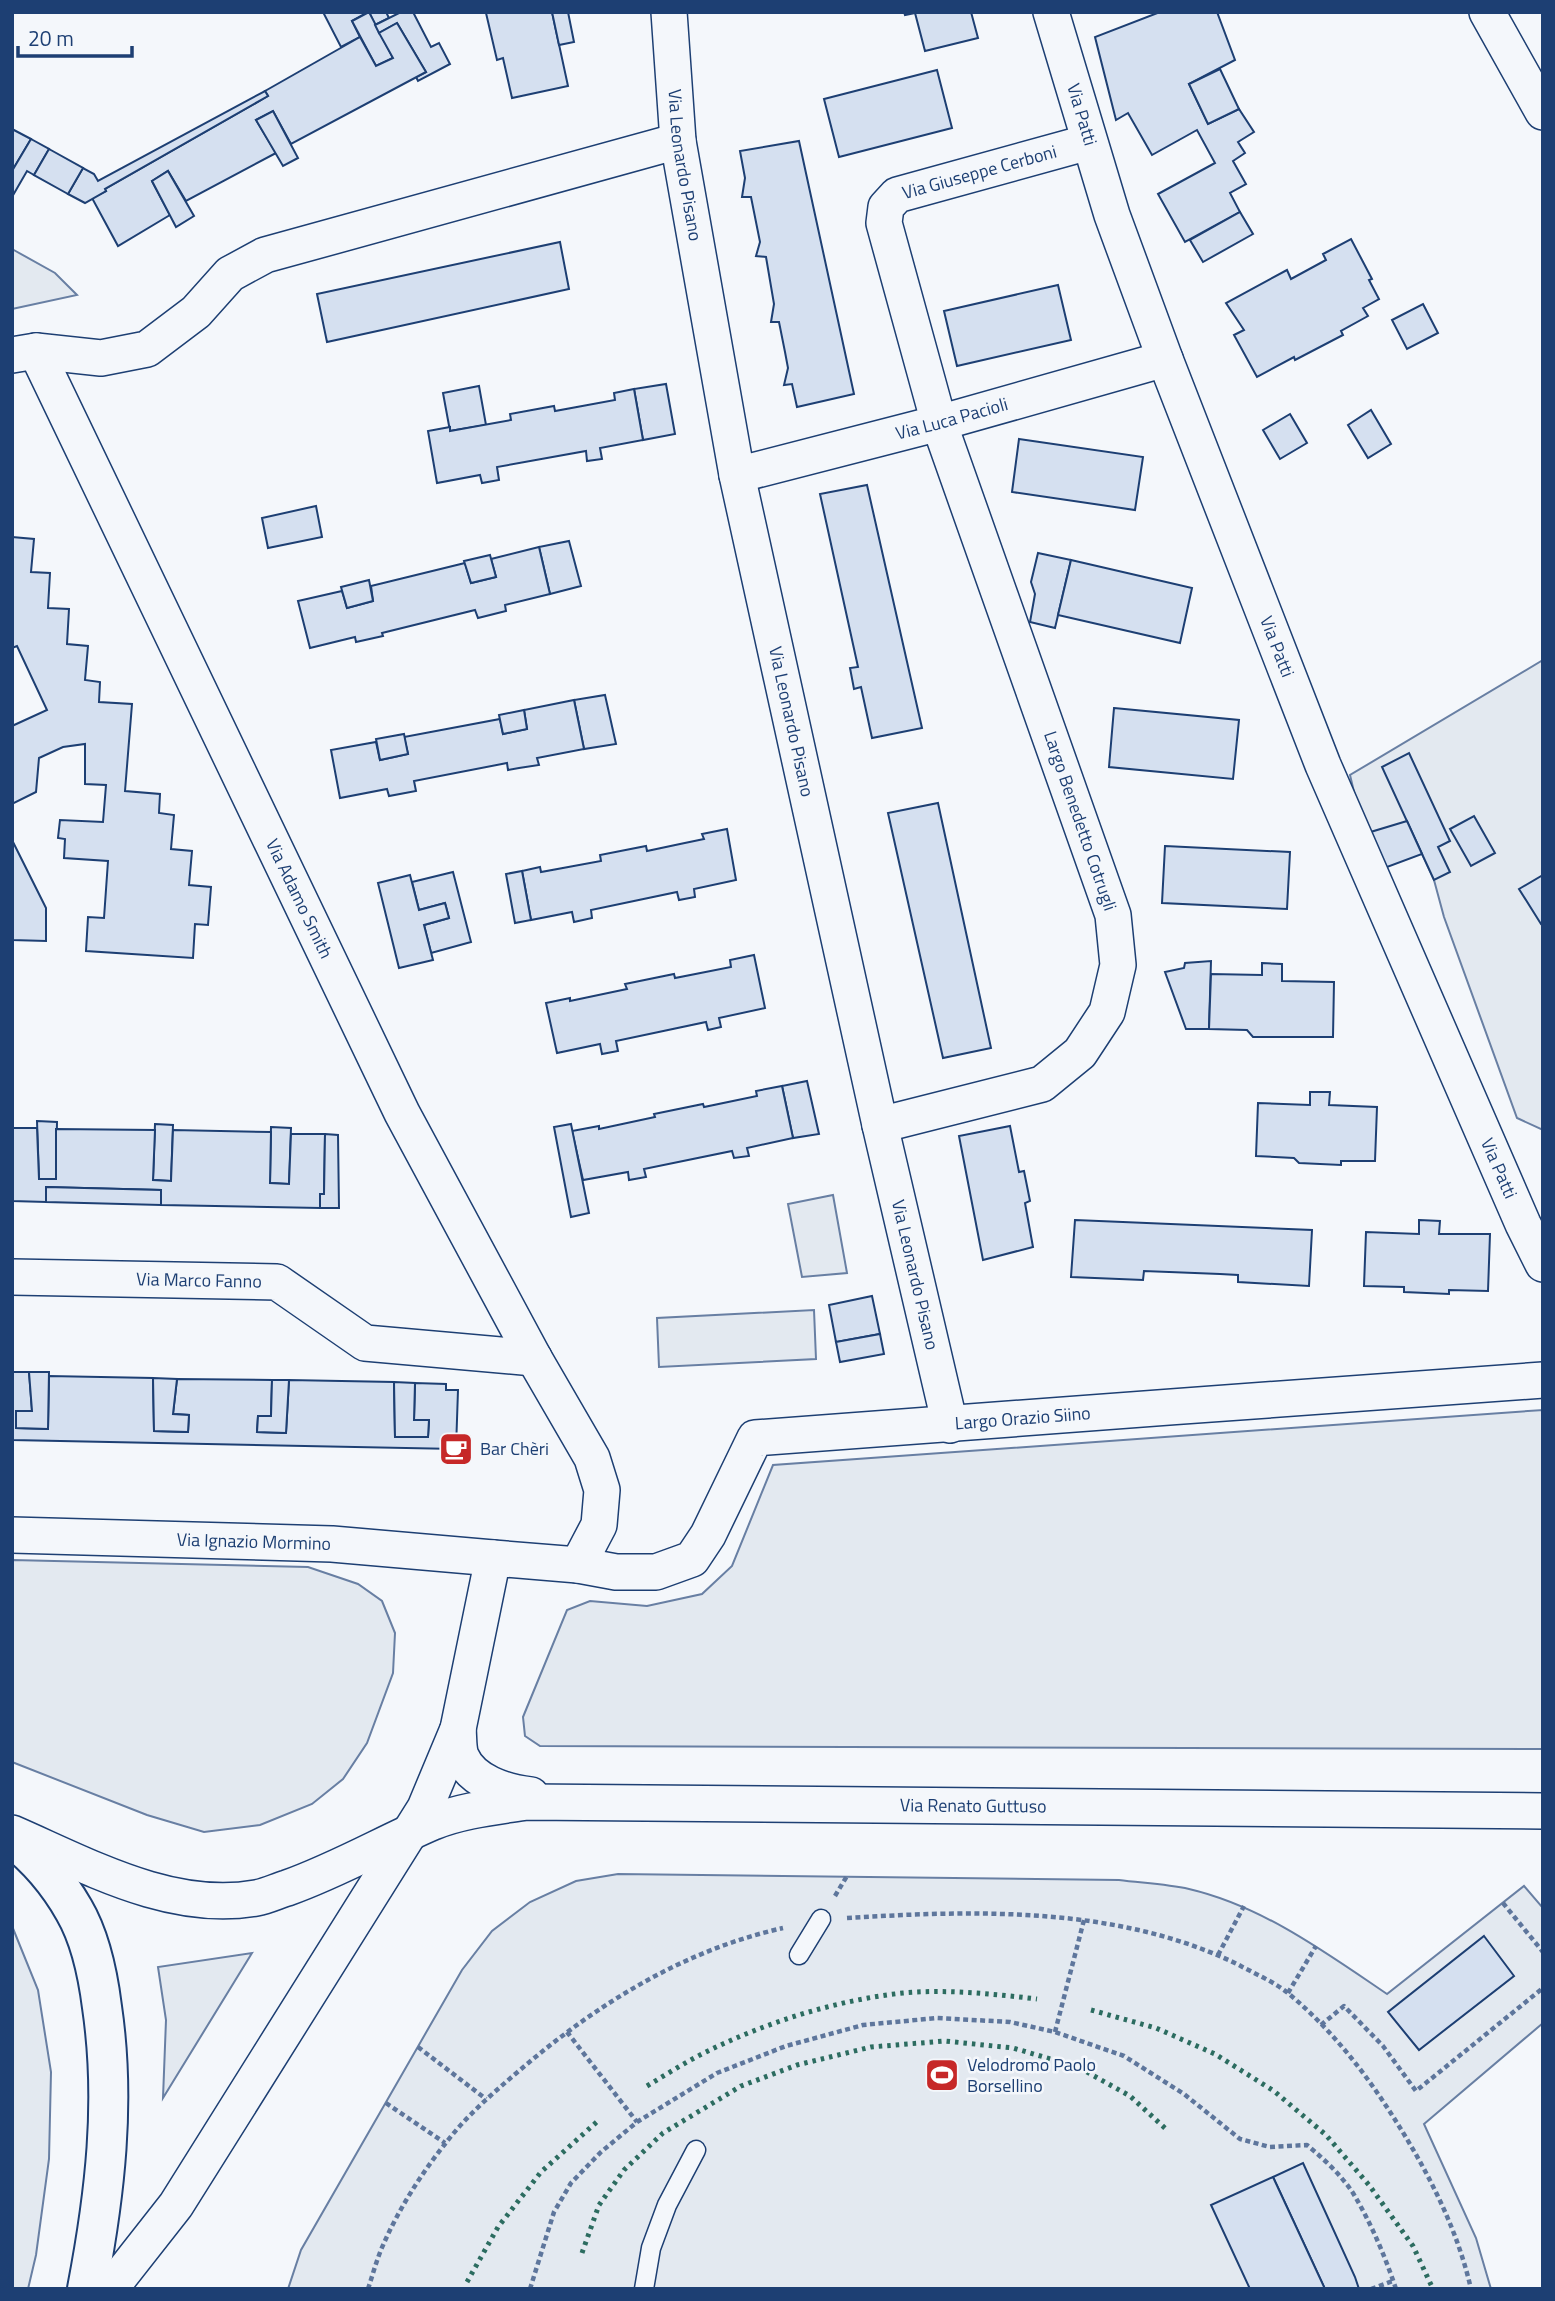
<svg xmlns="http://www.w3.org/2000/svg" width="1555" height="2301" viewBox="0 0 1555 2301" font-family="'Titillium Web',sans-serif">
<style>
.green{fill:#e3e9f0;stroke:#687fa3;stroke-width:2}
.building{fill:#d5e0f0;stroke:#1d3f73;stroke-width:2}
.lines{fill:none;stroke-linecap:round;stroke-linejoin:round}
.service-casing{stroke:#1d3f73;stroke-width:21}
.minor-casing{stroke:#1d3f73;stroke-width:38}
.tertiary-casing{stroke:#1d3f73;stroke-width:42}
.path{stroke:#5e769c;stroke-width:4.5;stroke-dasharray:5 3.5;stroke-linecap:butt}
.service{stroke:#f4f7fb;stroke-width:18}
.minor{stroke:#f4f7fb;stroke-width:35}
.tertiary{stroke:#f4f7fb;stroke-width:38}
.hedge{stroke:#2c6c60;stroke-width:5;stroke-dasharray:3.5 5;stroke-linecap:butt}
.labels{text-anchor:middle;stroke-width:5;stroke-linejoin:round;paint-order:stroke}
.street-label{font-size:18px;fill:#1d3f73;stroke:#f4f7fb}
.poi-label{font-size:18px;fill:#1d3f73;stroke:#f4f7fb;text-anchor:start}
</style>
<rect width="100%" height="100%" fill="#f4f7fb"/>
<g class="green">
<path d="M12 249 55 273 77 295 12 309Z"/>
<path d="M1543 660V1130L1517 1118 1444 917 1434 880 1422 854 1364 834 1350 775Z"/>
<path d="M833 1195 847 1273 802 1277 788 1204Z"/>
<path d="M814 1310 816 1359 659 1367 657 1318Z"/>
<path d="M1543 1410V1749L540 1746 525 1736 523 1717 567 1610 590 1601 647 1606 702 1594 732 1566 773 1465Z"/>
<path d="M12 1560 308 1567 358 1584 382 1601 395 1633 393 1673 367 1743 343 1779 312 1804 260 1825 204 1832 147 1815 12 1762Z"/>
<path d="M618 1874 1119 1880C1142 1883 1166 1884 1189 1889 1262 1906 1325 1952 1387 1994L1524 1886 1543 1908V2023L1424 2124 1476 2238 1491 2289H288L301 2250 462 1970 492 1931 530 1902 576 1881Z"/>
<path d="M12 1926 38 1990 51 2072 49 2159 36 2255 28 2289H12Z"/>
<path d="M252 1953 163 2098 166 2020 158 1967Z"/>
</g>
<g class="building">
<path d="M323 12H368L352 21 360 37 341 47Z"/>
<path d="M369 12H386L389 18 375 25Z"/>
<path d="M369 12 393 58 376 66 352 21Z"/>
<path d="M401 12H413L431 47 439 43 450 64 418 81 416 77 426 72 397 23 379 33 375 25Z"/>
<path d="M491 12H552L568 86 512 98 503 58 497 60 486 13Z"/>
<path d="M552 12H568L574 42 559 45Z"/>
<path d="M904 12H971L978 38 925 51 915 13 905 15Z"/>
<path d="M1160 12H1217L1235 60 1189 84 1208 124 1239 109 1254 132 1238 142 1245 153 1233 161 1246 184 1230 193 1240 212 1185 242 1158 194 1215 163 1197 130 1152 155 1128 113 1116 120 1095 37Z"/>
<path d="M397 23 426 72 291 144 273 111 256 120 276 153 186 201 168 171 152 181 170 215 118 246 92 198 106 191 105 189 268 96 265 91 360 37 376 66 393 58 379 33Z"/>
<path d="M1220 69 1239 109 1208 124 1189 84Z"/>
<path d="M937 70 952 128 839 157 824 99Z"/>
<path d="M265 91 268 96 105 189 106 191 85 203 68 194 83 168 94 174 98 181Z"/>
<path d="M273 111 298 158 283 166 256 120Z"/>
<path d="M12 129 31 139 12 171Z"/>
<path d="M31 139 49 149 34 175 27 171 12 197V171Z"/>
<path d="M799 141 854 394 797 407 792 384 784 385 788 368 785 352 779 322H771L774 304 766 257 756 256 760 242 751 197H742L745 178 740 151Z"/>
<path d="M49 149 83 168 68 194 34 175Z"/>
<path d="M168 171 194 216 176 227 152 181Z"/>
<path d="M1240 212 1253 234 1203 262 1190 240Z"/>
<path d="M1351 239 1372 279 1369 280 1379 299 1363 308 1368 316 1341 331 1343 335 1295 360 1294 357 1257 377 1234 335 1244 330 1226 303 1287 270 1291 279 1326 260 1323 254Z"/>
<path d="M560 242 569 289 327 342 317 294Z"/>
<path d="M1058 285 1071 340 957 366 944 311Z"/>
<path d="M1423 304 1438 333 1407 349 1392 320Z"/>
<path d="M666 384 675 434 643 440 634 389Z"/>
<path d="M479 386 486 425 450 431 443 393Z"/>
<path d="M634 389 643 440 600 448 602 459 587 461 586 451 497 467 499 480 482 483 480 475 437 483 428 431 450 427V431L511 420 510 414 554 406 555 411 615 400 614 393Z"/>
<path d="M1371 410 1391 444 1368 458 1348 425Z"/>
<path d="M1290 414 1307 443 1280 459 1263 430Z"/>
<path d="M1019 439 1143 457 1135 510 1012 492Z"/>
<path d="M867 485 922 728 872 738 861 687 854 689 850 668 858 667 820 494Z"/>
<path d="M316 506 322 537 268 548 262 518Z"/>
<path d="M12 537 34 539 31 572 50 573 48 608 69 609 67 644 88 646 85 680 100 682 99 702 132 704 125 791 160 794 159 813 174 815 171 849 192 851 189 885 211 887 208 925 195 924 193 958 86 951 88 917 104 918 108 861 64 858 65 839 58 838 60 820 103 822 106 785 85 784V744L63 747 39 758 36 792 12 804V726L47 710 17 646 12 648Z"/>
<path d="M569 541 581 586 550 594 539 547Z"/>
<path d="M539 547 550 594 505 605 506 611 478 618 475 610 382 633 383 636 356 642 355 637 310 648 298 601 342 591 347 608 373 601 371 586 465 563 471 583 496 577 491 559Z"/>
<path d="M1038 553 1071 560 1055 628 1030 622 1035 594 1031 582Z"/>
<path d="M490 555 496 577 471 583 464 561Z"/>
<path d="M1071 560 1192 588 1180 643 1058 615Z"/>
<path d="M369 580 373 601 347 608 341 587Z"/>
<path d="M605 695 616 744 584 749 574 700Z"/>
<path d="M574 700 584 749 537 758 539 765 519 768 508 770 507 763 414 781 416 791 389 796 387 789 340 798 331 750 376 742 380 760 408 754 404 737 500 719 503 734 527 729 524 710Z"/>
<path d="M1114 708 1239 720 1233 779 1109 767Z"/>
<path d="M524 710 527 729 503 734 499 715Z"/>
<path d="M404 734 408 754 380 760 376 739Z"/>
<path d="M1409 753 1450 841 1438 847 1450 872 1434 880 1382 767Z"/>
<path d="M938 803 991 1048 943 1058 888 813Z"/>
<path d="M1474 816 1495 853 1471 866 1450 829Z"/>
<path d="M1407 821 1422 854 1379 870 1364 834Z"/>
<path d="M727 829 736 880 694 889 695 897 679 900 677 892 591 910 592 918 574 922 572 912 531 920 522 871 540 867 541 872 601 861 600 855 646 846 647 851 680 844 704 839 702 834Z"/>
<path d="M12 840 46 908V941L12 940Z"/>
<path d="M1165 846 1290 852 1287 909 1162 903Z"/>
<path d="M522 871 531 920 515 923 506 874Z"/>
<path d="M453 872 471 942 431 953 424 925 449 918 445 903 419 910 412 882Z"/>
<path d="M410 875 419 910 445 903 449 918 424 925 433 960 399 968 378 883Z"/>
<path d="M1543 875V923L1541 924 1519 889Z"/>
<path d="M754 955 765 1008 719 1018 721 1027 708 1030 706 1022 616 1041 618 1051 602 1054 600 1044 557 1053 546 1003 570 998V1001L627 989 625 984 674 974 675 978 731 967 730 960Z"/>
<path d="M1211 961 1209 1029H1186L1165 972 1184 968 1185 963Z"/>
<path d="M1262 963 1282 964V981L1334 982 1333 1037H1253L1247 1030 1209 1029 1211 974 1262 975Z"/>
<path d="M807 1081 819 1134 793 1138 782 1086Z"/>
<path d="M782 1086 793 1138 747 1148 749 1156 734 1158 732 1151 644 1169 646 1177 629 1180 628 1172 583 1180 572 1131 599 1126V1129L655 1117 654 1114 703 1104 704 1107 757 1096 756 1091Z"/>
<path d="M1310 1092H1330L1329 1105 1377 1107 1375 1161H1341V1165L1299 1163 1294 1158 1256 1156 1258 1103 1310 1105Z"/>
<path d="M37 1121 57 1122 56 1179H39Z"/>
<path d="M155 1124 173 1125 171 1181 153 1180Z"/>
<path d="M571 1124 589 1213 571 1217 554 1127Z"/>
<path d="M1010 1126 1019 1172 1024 1171 1030 1201 1025 1203 1033 1247 983 1260 959 1136Z"/>
<path d="M271 1127 291 1128 289 1184 270 1183Z"/>
<path d="M12 1128H37L39 1179H56V1129L155 1130 153 1180 171 1181 173 1130 271 1132 270 1183 289 1184 291 1134H325L324 1194H320V1208L161 1205V1190L46 1187V1202L12 1201Z"/>
<path d="M325 1134 338 1135 339 1208H320V1194H324Z"/>
<path d="M46 1187 161 1190V1205L46 1202Z"/>
<path d="M1075 1220 1312 1230 1309 1286 1238 1282V1275L1220 1274 1144 1271 1143 1280 1071 1277Z"/>
<path d="M1419 1220 1440 1221 1439 1234H1490L1488 1291 1449 1290V1294L1404 1292V1287L1364 1286 1366 1232 1419 1234Z"/>
<path d="M872 1296 880 1334 836 1342 829 1305Z"/>
<path d="M880 1334 884 1354 840 1362 836 1342Z"/>
<path d="M12 1372H29L32 1411H16V1428L48 1429 49 1376 153 1378 154 1431 188 1432 189 1415 173 1414 177 1379 272 1380 271 1416H258L257 1432 286 1433 289 1380 394 1382 395 1437H428L429 1420H414L415 1383 446 1384V1390H458L456 1449 12 1440Z"/>
<path d="M29 1372H49L48 1429 16 1428V1411H32Z"/>
<path d="M153 1378 177 1379 173 1414 189 1415 188 1432 154 1431Z"/>
<path d="M272 1380H289L286 1433 257 1432 258 1416H271Z"/>
<path d="M394 1382 415 1383 414 1420H429L428 1437H395Z"/>
<path d="M1484 1936 1514 1976 1419 2050 1388 2012Z"/>
<path d="M1303 2163 1355 2277 1359 2289H1325L1273 2177Z"/>
<path d="M1273 2177 1325 2289H1250L1211 2205Z"/>
</g>
<g class="lines">
<g class="service-casing">
<g id="service">
<path d="M799 1955 821 1919"/>
<path d="M644 2289 651 2248 667 2205 696 2150"/>
</g>
</g>
<g class="minor-casing">
<g id="minor">
<path id="s1" d="M669 12 678 141 737 475 880 1125 950 1425"/>
<path id="s2" d="M1051 12 1112 215 1165 359 1323 765 1523 1224 1543 1264"/>
<path d="M1487 12 1543 112"/>
<path d="M36 351 101 358 147 349 196 312 230 274 265 255 678 141"/>
<path id="s3" d="M12 355 36 351 402 1113 534 1358 592 1458 602 1490 599 1525 578 1565 493 1558 458 1729 425 1808 176 2205 110 2289"/>
<path id="s4" d="M737 475 939 423 1165 359"/>
<path id="s5" d="M880 1125 1042 1084 1080 1053 1107 1012 1118 965 1113 915 939 423 884 223 886 207 897 195 1089 142"/>
<path id="s6" d="M12 1277 277 1282 365 1343 534 1358"/>
<path id="s7" d="M12 1535 332 1544 493 1558"/>
<path id="s8" d="M578 1565 616 1572H656L692 1559 708 1535 755 1438C1018 1420 1280 1397 1543 1380"/>
<path d="M458 1729C459 1737 458 1748 461 1756 472 1782 505 1792 531 1795"/>
<path id="s9" d="M12 1833C88 1866 171 1913 256 1898 267 1896 277 1891 287 1888 338 1870 384 1843 433 1822 463 1810 495 1807 527 1802L1543 1811"/>
</g>
</g>
<g class="tertiary-casing">
<path id="tertiary" d="M12 1838C38 1858 58 1882 74 1910 91 1939 98 1975 102 2007 116 2102 105 2195 87 2289"/>
</g>
<g class="path">
<path d="M835 1896 847 1876"/>
<path d="M1503 1903 1543 1952"/>
<path d="M847 1918C977 1910 1119 1906 1239 1965 1255 1974 1275 1982 1289 1994 1330 2028 1364 2071 1392 2115 1426 2168 1457 2227 1471 2289"/>
<path d="M1218 1955 1244 1906"/>
<path d="M1288 1993 1316 1946"/>
<path d="M1321 2025 1344 2006 1383 2046 1416 2091 1543 1988"/>
<path d="M567 2032 637 2122"/>
<path d="M1055 2032 1084 1920"/>
<path d="M418 2047 486 2099"/>
<path d="M386 2103 445 2143"/>
<path d="M368 2289C373 2274 377 2258 384 2243 399 2209 421 2174 445 2144 466 2116 493 2093 520 2070 597 2004 684 1950 783 1928"/>
<path d="M530 2289 554 2212 571 2183 601 2152 637 2122 717 2073 786 2046 863 2025 937 2018 1010 2022 1055 2032 1124 2056 1184 2094 1240 2139 1270 2147 1307 2145C1324 2159 1341 2175 1353 2193 1371 2223 1385 2256 1396 2289"/>
<path d="M1371 2289 1393 2281"/>
</g>
<use href="#service" class="service"/>
<use href="#minor" class="minor"/>
<use href="#tertiary" class="tertiary"/>
<g class="hedge">
<path d="M1091 2010 1156 2028 1215 2054 1274 2091 1326 2135 1369 2185 1413 2246 1433 2289"/>
<path d="M647 2086C667 2074 687 2061 708 2051 767 2022 837 2000 903 1993 947 1989 994 1994 1037 1999"/>
<path d="M582 2253 599 2205 624 2170 663 2133 741 2086 797 2065 871 2047 945 2041 1013 2048 1078 2067 1130 2096 1167 2130"/>
<path d="M467 2282 498 2227 541 2172 600 2119"/>
</g>
</g>
<defs>
<g id="cafe-square" transform="scale(1.75)"><rect x="-9" y="-9" width="18" height="18" rx="4" fill="#c62828" stroke="#f4f7fb"/><path d="M-5.5-4.5H6V0H3Q3 3.5 0 3.5H-2.5Q-5.5 3.5-5.5 0ZM3-3.2v2h1.7v-2ZM-6 4.5H4V6H-6Z" fill="#fff"/></g>
<g id="stadium-square" transform="scale(1.75)"><rect x="-9" y="-9" width="18" height="18" rx="4" fill="#c62828" stroke="#f4f7fb"/><path d="M0-5a6.5 5 0 1 0 0 10a6.5 5 0 1 0 0-10ZM-3.5-1.8h7v3.6h-7Z" fill="#fff"/></g>
</defs>
<g fill-rule="evenodd">
<use href="#cafe-square" x="456" y="1449"/>
<use href="#stadium-square" x="942" y="2075"/>
</g>
<g class="labels">
<g class="street-label">
<text dy="6" stroke="none"><textPath href="#s2" startOffset="107">Via Patti</textPath></text>
<text dy="6" stroke="none"><textPath href="#s1" startOffset="154">Via Leonardo Pisano</textPath></text>
<text dy="6" stroke="none"><textPath href="#s5" startOffset="1211">Via Giuseppe Cerboni</textPath></text>
<text dy="6" stroke="none"><textPath href="#s4" startOffset="222">Via Luca Pacioli</textPath></text>
<text dy="6" stroke="none"><textPath href="#s2" startOffset="674">Via Patti</textPath></text>
<text dy="6" stroke="none"><textPath href="#s1" startOffset="721">Via Leonardo Pisano</textPath></text>
<text transform="translate(1080 821) rotate(71)" y="6">Largo Benedetto Cotrugli</text>
<text dy="6" stroke="none"><textPath href="#s3" startOffset="632">Via Adamo Smith</textPath></text>
<text dy="6" stroke="none"><textPath href="#s2" startOffset="1241">Via Patti</textPath></text>
<text dy="6" stroke="none"><textPath href="#s1" startOffset="1288">Via Leonardo Pisano</textPath></text>
<text dy="6" stroke="none"><textPath href="#s6" startOffset="187">Via Marco Fanno</textPath></text>
<text dy="6" stroke="none"><textPath href="#s8" startOffset="522">Largo Orazio Siino</textPath></text>
<text dy="6" stroke="none"><textPath href="#s7" startOffset="242">Via Ignazio Mormino</textPath></text>
<text dy="6" stroke="none"><textPath href="#s9" startOffset="992">Via Renato Guttuso</textPath></text>
</g>
<g class="poi-label">
<text x="480" y="1455">Bar Chèri</text>
<text x="967" y="2071">Velodromo Paolo<tspan x="967" dy="21">Borsellino</tspan></text>
</g>
</g>
<rect width="1555" height="2301" fill="none" stroke="#1d3f73" stroke-width="28"/>
<path d="M18 46v10h114v-10" fill="none" stroke="#1d3f73" stroke-width="3.5"/>
<text x="28" y="46" font-size="21" fill="#1d3f73" stroke="#f4f7fb" stroke-width="5" paint-order="stroke">20 m</text>
</svg>
